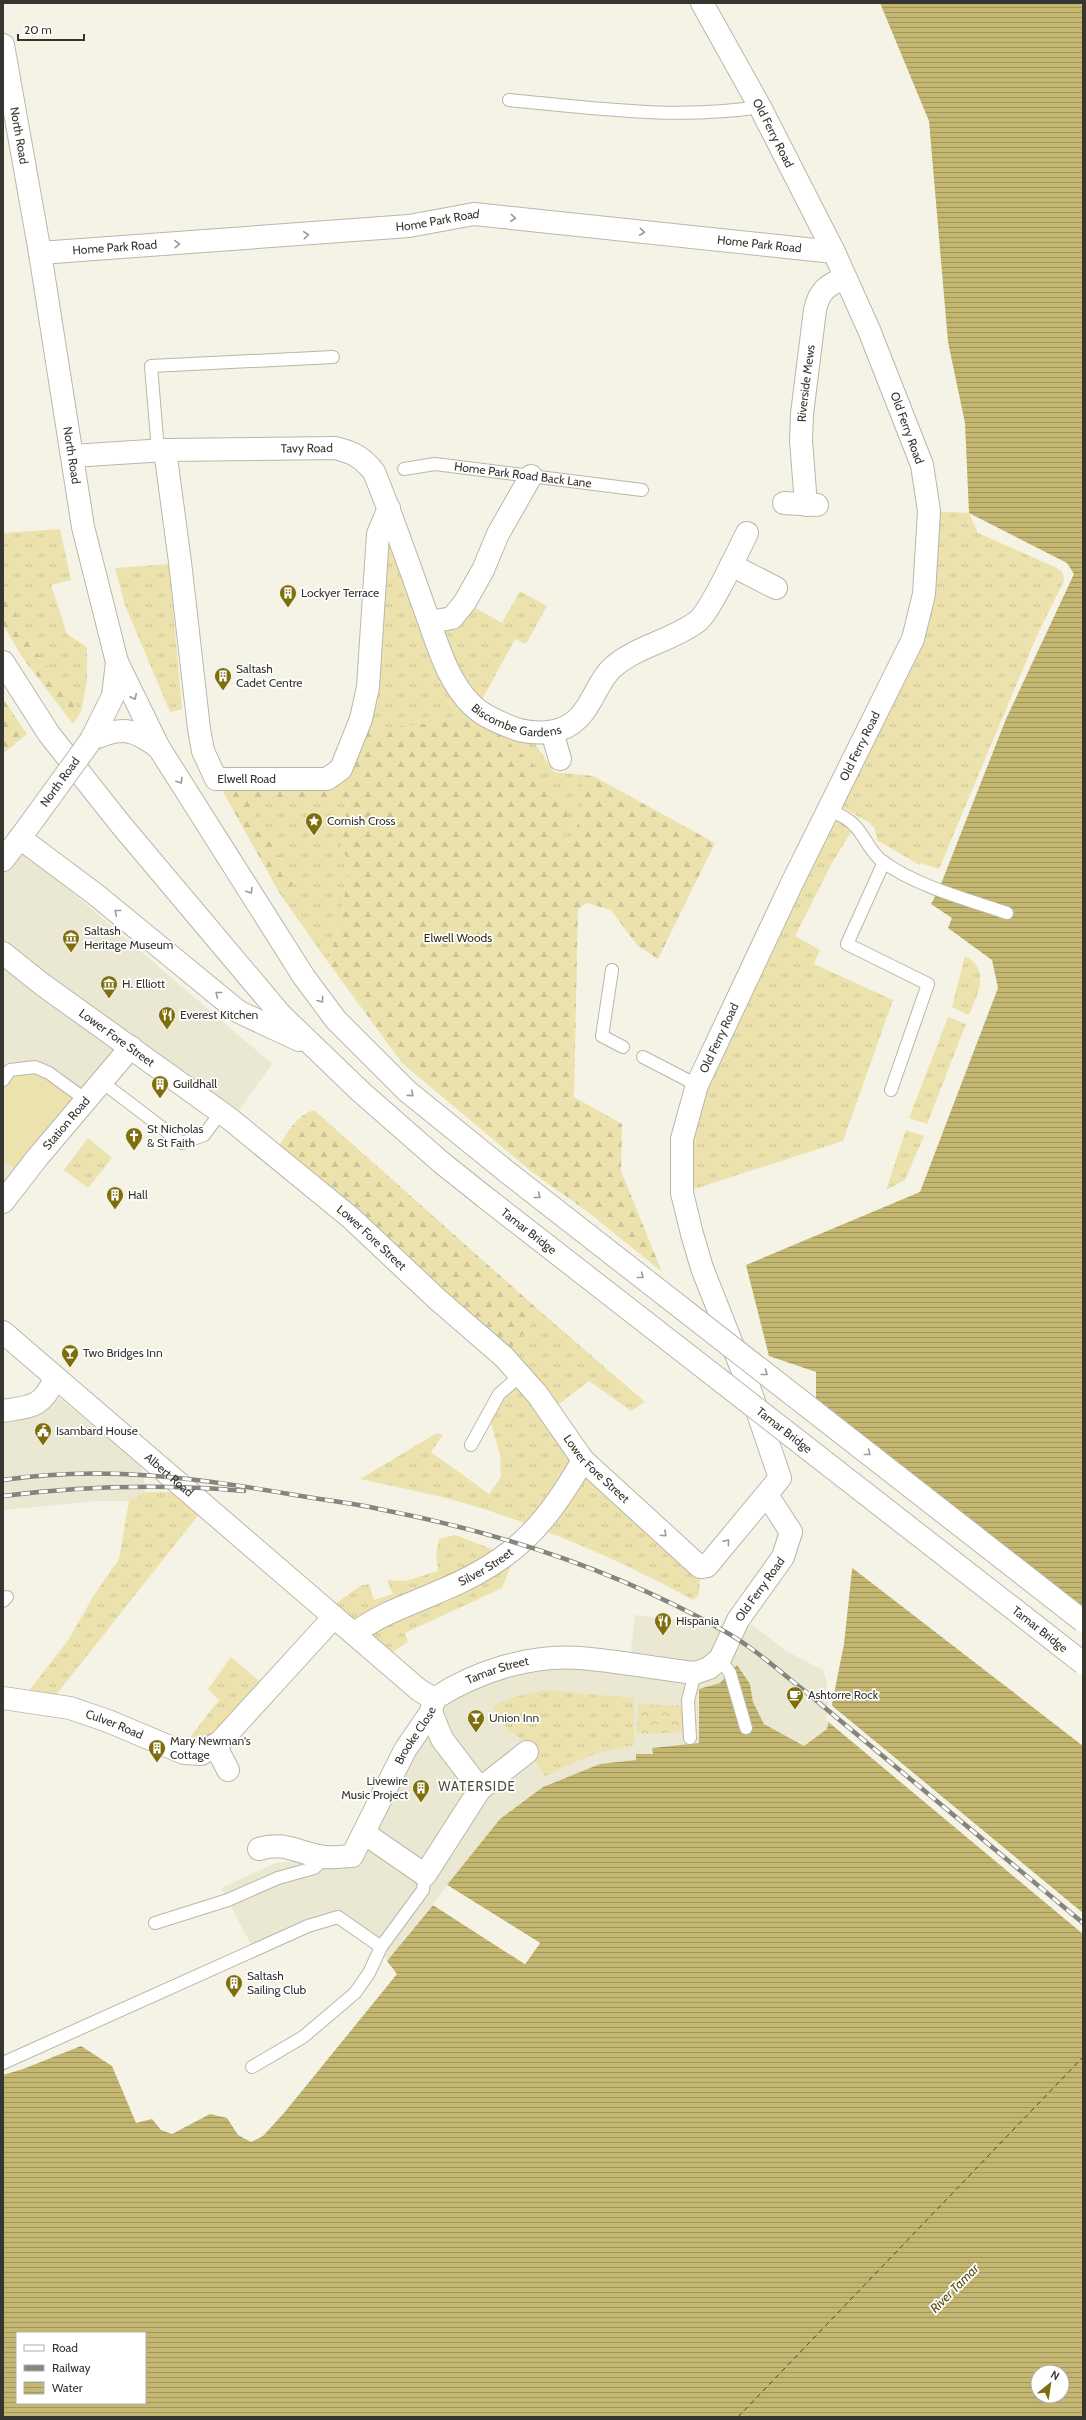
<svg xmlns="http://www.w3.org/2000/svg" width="1086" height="2420" viewBox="0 0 1086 2420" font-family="Cabin,sans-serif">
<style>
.built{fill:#eae7d3}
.grass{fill:url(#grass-tufts)}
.forest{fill:url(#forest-firs)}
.park{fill:url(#park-crowns)}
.garden{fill:#ece2ad}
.water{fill:url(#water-rules);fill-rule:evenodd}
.pier{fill:#f5f3e5}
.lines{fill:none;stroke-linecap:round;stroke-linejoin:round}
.ferry{stroke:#564d18;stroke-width:1;stroke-dasharray:5 4;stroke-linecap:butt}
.service-casing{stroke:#b9b7aa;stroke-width:14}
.minor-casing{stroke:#b9b7aa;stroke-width:24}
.tertiary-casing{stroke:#b9b7aa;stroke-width:24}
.secondary-casing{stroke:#b9b7aa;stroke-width:24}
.trunk-casing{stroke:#b9b7aa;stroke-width:24}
.service{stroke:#fff;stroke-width:12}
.minor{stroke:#fff;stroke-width:22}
.tertiary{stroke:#fff;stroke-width:22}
.secondary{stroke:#fff;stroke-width:22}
.trunk{stroke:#fff;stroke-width:22}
.rail-casing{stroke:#86857c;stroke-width:4.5}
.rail{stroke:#fff;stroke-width:3;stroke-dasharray:9;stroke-linecap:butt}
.secondary-bridge-casing{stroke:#b9b7aa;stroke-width:24;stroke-linecap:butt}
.trunk-bridge-casing{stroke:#b9b7aa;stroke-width:24;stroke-linecap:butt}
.secondary-bridge{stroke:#fff;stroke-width:22}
.trunk-bridge{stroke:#fff;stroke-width:22}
.oneway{stroke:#9a9a98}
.labels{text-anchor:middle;stroke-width:3.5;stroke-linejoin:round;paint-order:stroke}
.street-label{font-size:12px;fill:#363530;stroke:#fff}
.poi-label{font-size:12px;fill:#363530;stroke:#fff;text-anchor:start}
.park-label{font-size:12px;fill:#352f10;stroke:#fff}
.neighbourhood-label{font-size:13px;letter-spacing:1px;fill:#4e4c40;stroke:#fff}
.water-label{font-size:13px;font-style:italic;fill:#564d18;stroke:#fff}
</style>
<defs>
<pattern id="grass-tufts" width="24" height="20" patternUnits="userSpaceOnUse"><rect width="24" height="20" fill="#ece2ad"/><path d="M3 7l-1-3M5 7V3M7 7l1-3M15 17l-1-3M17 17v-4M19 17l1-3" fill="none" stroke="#cbc295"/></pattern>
<pattern id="forest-firs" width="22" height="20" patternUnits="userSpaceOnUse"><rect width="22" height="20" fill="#ece2ad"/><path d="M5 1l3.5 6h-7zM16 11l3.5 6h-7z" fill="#cbc295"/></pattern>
<pattern id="park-crowns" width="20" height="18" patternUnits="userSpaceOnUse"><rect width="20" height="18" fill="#ece2ad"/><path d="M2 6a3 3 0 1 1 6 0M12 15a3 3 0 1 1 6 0" fill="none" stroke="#cbc295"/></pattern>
<pattern id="water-rules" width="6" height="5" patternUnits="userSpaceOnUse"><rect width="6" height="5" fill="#c4b772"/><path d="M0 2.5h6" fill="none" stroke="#a0965e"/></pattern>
</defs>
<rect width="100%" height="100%" fill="#f5f3e5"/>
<g class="built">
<path d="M3 837 60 882 272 1064 240 1109 230 1119 131 1047 3 1202Z"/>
<path d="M59 1398 141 1465 146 1492 129 1501H97L3 1510V1420L37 1415 51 1407Z"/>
<path d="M635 1615 696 1622 753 1625 786 1651 823 1670 827 1682 828 1719 827 1729 804 1746 764 1724 753 1702 750 1684 737 1666 720 1683 699 1689V1743L653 1748V1754H636V1760L600 1764 543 1787 500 1819 387 1961 381 1947 338 1917 254 1950 221 1888 276 1863 352 1856 444 1692 512 1664H635L631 1650Z"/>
</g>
<g class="grass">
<path d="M389 508 430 622 465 602 502 623 520 591 547 606 526 644 515 639 477 709 527 732 554 772 583 775C585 807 583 818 566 846L560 841 568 826 357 732Z"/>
<path d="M929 511 969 513 978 533 1057 568 1063 573 1064 581 1038 633 939 869 921 863 920 865 878 841 874 827 870 823 833 802 903 661Z"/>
<path d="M60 529 71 580 51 585 67 634 87 647V681L81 712 33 647 3 588V533Z"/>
<path d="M169 564 182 709 170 712 125 605 115 568Z"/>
<path d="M239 779H246L255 800H348L341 849 351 862 337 933 328 962 280 894 295 884 274 846 256 819Z"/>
<path d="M829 810 855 826 833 861 795 936 820 950 814 964 893 1000 843 1141 682 1193V1142Z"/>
<path d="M965 956C991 969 978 994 969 1015L952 1007Z"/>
<path d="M948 1017 966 1024 927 1124 909 1118Z"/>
<path d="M906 1130 924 1136 905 1180 886 1190Z"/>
<path d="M88 1138 112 1158 88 1188 64 1170Z"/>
<path d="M541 1312 645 1402 631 1411 589 1381 550 1411 700 1567 699 1595 693 1600C628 1564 561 1535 490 1511 448 1497 403 1488 360 1479L437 1433 443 1435 431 1452 489 1494 501 1477 500 1455 488 1413 521 1375 504 1357Z"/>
<path d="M146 1492H174L200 1513 48 1705 21 1701 69 1639 94 1595 119 1559 129 1501Z"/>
<path d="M455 1535 508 1555 520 1544 502 1588 405 1633 408 1642 383 1658 326 1611 360 1586 369 1584 374 1600 393 1594 387 1580 405 1581 438 1571 436 1554 439 1539Z"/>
<path d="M231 1657 267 1688 220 1742 179 1751 219 1700 208 1689Z"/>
<path d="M543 1690 634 1698V1745L594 1754 545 1776 515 1732H510L492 1706 518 1696Z"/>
</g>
<g class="forest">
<path d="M3 588 33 647 81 712 73 724 23 658 3 625Z"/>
<path d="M3 699 27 734 3 754Z"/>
<path d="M470 718 502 737 532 764 567 811 569 826 561 841 566 846C583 822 584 803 583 775L593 776 715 843 658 959 637 945 611 910 587 903 578 909 574 1097 622 1124 621 1171 662 1272 588 1212 532 1172 402 1063 328 962 337 933 351 862 341 850 348 801 255 800 248 784 327 779 357 732Z"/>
<path d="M216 779H239L256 819 274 846 295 884 280 894Z"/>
<path d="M314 1110 541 1312 504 1357 276 1151C286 1135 295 1116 314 1110Z"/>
</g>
<path class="park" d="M638 1704 685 1706 686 1732 637 1734Z"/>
<path class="garden" d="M35 1067 86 1100 23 1175 3 1160V1080L10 1070Z"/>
<path class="water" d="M880 3H1083V2417H3V2075L23 2069 81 2046 112 2066 136 2123 152 2119 161 2130 172 2134 210 2114 227 2118 238 2135 251 2142 263 2136 284 2113 397 1974 387 1961 433 1905 525 1964 540 1943 447 1885 500 1819 543 1787 600 1764 636 1760V1754H653L652 1748 699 1743V1689L720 1683 737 1665 750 1684 753 1702 764 1724 804 1746 827 1729 844 1644 852 1570 869 1505 816 1406V1372L769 1356 746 1265 920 1192 998 988 992 960 948 928 952 918 931 904 939 889 1006 719 1074 574 1067 563 969 513 965 423 948 342 929 121ZM17 2333H145V2403H17ZM1038 2372H1062V2396H1038Z"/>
<g class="pier">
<path d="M818 1414 1083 1621V1746L851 1567 867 1505Z"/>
<path d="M830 1704 1083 1913V1934L826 1720Z"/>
<path d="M447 1885 540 1943 525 1964 433 1905 434 1904 524 1961 537 1944 491 1916 446 1886Z"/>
</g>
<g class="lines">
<path class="ferry" d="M738 2417 1083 2057"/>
<g class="service-casing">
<g id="service">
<path d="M509 100C593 108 676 120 760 107"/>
<path d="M158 451 151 366 333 357"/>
<path id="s1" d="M404 469 435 464 642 490"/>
<path d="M829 810C839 814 848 818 855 826 866 838 870 852 883 862 919 887 966 899 1007 913"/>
<path d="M884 862 847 944 928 984 891 1090"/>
<path d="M612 970 602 1036 623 1047"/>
<path d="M643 1057 697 1085"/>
<path d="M3 1080 10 1070 35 1067 49 1073 86 1100"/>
<path d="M102 1082 182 1143 204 1135 221 1112"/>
<path d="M471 1445 499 1394 521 1375"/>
<path d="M3 1601 7 1597"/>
<path d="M720 1659 730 1673 746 1728"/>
<path d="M690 1738 688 1700 695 1673"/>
<path d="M155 1923 228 1900 278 1878 314 1868 327 1857"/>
<path d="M3 2063 308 1926 338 1917 381 1947 423 1890 425 1875"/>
<path d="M252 2067 303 2037 355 1993 369 1973 381 1947"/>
</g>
</g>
<g class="minor-casing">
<g id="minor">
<path id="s2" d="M40 253 409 226 474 214 834 252"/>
<path id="s3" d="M165 450 180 562 199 729 203 751 216 779H327L341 769 361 719 368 687 378 534 389 508"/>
<path id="s4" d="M72 456 165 450 335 448C353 452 363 458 374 472 394 521 411 571 429 621 439 649 449 683 472 705 484 717 502 724 519 730 535 734 557 734 571 724 591 711 596 683 612 668 636 646 672 641 698 621 711 610 738 551 747 533"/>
<path d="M784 503 817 505"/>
<path id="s5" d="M806 505 801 440 802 414 815 310C819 291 827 285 845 278"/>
<path d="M731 565 776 588"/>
<path d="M430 622 452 618 465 602 483 570 498 534 531 476"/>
<path d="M552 732 560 759"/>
<path id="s6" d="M3 953 43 985 230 1119 351 1218 437 1299 504 1357 537 1394 583 1460 700 1567 707 1566 780 1478 749 1387 702 1268 692 1234 682 1193V1139L697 1085 792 883 913 639 924 594 929 511 922 465 869 330 834 252 760 107 702 3"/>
<path id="s7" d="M3 1202 37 1158 131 1047"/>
<path id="s8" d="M3 1332 419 1690 434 1699"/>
<path d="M3 1411C32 1406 41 1408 55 1379"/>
<path id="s9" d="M354 1634C379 1614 409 1605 438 1592 511 1562 545 1528 583 1460"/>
<path id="s10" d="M3 1698 70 1708 108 1721 184 1753 201 1754 220 1742 334 1617"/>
<path id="s11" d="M434 1699C475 1672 530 1654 580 1658 619 1661 657 1669 695 1673L709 1668 720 1659 738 1620 783 1557 791 1532 767 1495"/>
<path d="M431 1712 442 1739 480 1789"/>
<path d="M215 1745 228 1770"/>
<path d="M364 1833 425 1875 480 1789 527 1752"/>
<path id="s12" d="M259 1849C287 1840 300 1855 326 1857 335 1858 344 1856 352 1856L405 1750 431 1712 434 1699"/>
</g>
</g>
<g class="tertiary-casing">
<path id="tertiary" d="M3 860 20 838"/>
</g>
<g class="secondary-casing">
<g id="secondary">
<path id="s13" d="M3 45 40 253 83 527 117 662 113 696 91 740"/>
<path d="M20 838 52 794"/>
</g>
</g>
<g class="trunk-casing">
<g id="trunk">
<path d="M3 662 49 734 122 826 281 1015 361 1092 442 1163 486 1198"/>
<path d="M117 662 159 748 304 977 336 1020 407 1091 507 1172"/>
<path d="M91 740C120 726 134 728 159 748"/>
<path d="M20 838 95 894 239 1012 299 1040"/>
</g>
</g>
<use href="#service" class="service"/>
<use href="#minor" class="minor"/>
<use href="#tertiary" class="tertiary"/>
<use href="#secondary" class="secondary"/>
<use href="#trunk" class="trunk"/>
<g class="rail-casing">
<g id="rail">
<path d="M3 1480C102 1465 198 1478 295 1495 323 1500 352 1503 379 1509 498 1532 618 1571 724 1631 753 1647 779 1671 806 1692L1083 1923"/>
<path d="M3 1496C83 1486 164 1484 244 1491"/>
</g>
</g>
<use href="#rail" class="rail"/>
<g class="secondary-bridge-casing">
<path id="secondary-bridge" d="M52 794 91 740"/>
</g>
<g class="trunk-bridge-casing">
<g id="trunk-bridge">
<path d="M507 1172 1083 1621"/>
<path id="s14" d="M486 1198 1083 1663"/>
</g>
</g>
<use href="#secondary-bridge" class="secondary-bridge"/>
<use href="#trunk-bridge" class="trunk-bridge"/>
</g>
<defs><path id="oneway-chevron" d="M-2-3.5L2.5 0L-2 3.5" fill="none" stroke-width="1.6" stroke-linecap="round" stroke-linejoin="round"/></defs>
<g class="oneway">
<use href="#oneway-chevron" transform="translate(513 218) rotate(6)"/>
<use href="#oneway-chevron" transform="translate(642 232) rotate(6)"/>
<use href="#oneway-chevron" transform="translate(306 235) rotate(-5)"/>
<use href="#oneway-chevron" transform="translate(177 244) rotate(-4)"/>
<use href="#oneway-chevron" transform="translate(134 697) rotate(64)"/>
<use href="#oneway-chevron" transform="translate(180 781) rotate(58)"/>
<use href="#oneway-chevron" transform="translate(250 891) rotate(58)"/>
<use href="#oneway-chevron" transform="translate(117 912) rotate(-141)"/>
<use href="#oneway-chevron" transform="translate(218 994) rotate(-141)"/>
<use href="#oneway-chevron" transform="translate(321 1000) rotate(53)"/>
<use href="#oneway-chevron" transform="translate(411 1094) rotate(40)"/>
<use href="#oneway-chevron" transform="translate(538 1196) rotate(38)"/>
<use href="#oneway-chevron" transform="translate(641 1276) rotate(38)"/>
<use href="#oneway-chevron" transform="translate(765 1373) rotate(38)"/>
<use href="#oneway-chevron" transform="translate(868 1453) rotate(38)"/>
<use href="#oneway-chevron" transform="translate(664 1534) rotate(43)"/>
<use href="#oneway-chevron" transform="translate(727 1542) rotate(-50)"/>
</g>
<defs>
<g id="building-pin" transform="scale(0.9)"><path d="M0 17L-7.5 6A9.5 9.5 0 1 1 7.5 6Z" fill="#7e6f0c" stroke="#fff"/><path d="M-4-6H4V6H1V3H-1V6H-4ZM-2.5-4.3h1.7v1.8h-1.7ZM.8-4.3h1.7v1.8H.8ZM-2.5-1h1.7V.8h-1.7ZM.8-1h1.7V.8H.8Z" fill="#fff"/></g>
<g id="sight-pin" transform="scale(0.9)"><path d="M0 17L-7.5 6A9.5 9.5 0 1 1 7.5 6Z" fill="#7e6f0c" stroke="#fff"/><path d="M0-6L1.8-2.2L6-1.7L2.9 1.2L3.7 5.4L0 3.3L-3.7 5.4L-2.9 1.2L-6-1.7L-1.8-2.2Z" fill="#fff"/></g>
<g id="museum-pin" transform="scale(0.9)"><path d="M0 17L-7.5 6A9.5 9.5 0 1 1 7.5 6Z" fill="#7e6f0c" stroke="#fff"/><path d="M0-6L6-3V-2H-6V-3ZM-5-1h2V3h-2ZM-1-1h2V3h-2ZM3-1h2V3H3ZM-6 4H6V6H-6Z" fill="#fff"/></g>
<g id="restaurant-pin" transform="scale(0.9)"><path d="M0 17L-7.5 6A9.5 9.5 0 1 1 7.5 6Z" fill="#7e6f0c" stroke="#fff"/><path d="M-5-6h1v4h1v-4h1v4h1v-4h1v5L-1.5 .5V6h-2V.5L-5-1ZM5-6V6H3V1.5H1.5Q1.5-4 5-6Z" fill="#fff"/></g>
<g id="church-pin" transform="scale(0.9)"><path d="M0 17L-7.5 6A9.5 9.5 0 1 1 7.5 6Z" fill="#7e6f0c" stroke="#fff"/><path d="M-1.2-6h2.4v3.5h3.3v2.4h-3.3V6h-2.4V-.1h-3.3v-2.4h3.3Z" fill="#fff"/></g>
<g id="bar-pin" transform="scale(0.9)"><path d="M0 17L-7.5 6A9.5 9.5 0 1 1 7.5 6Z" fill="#7e6f0c" stroke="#fff"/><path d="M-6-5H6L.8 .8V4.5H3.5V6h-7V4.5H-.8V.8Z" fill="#fff"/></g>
<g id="civic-pin" transform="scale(0.9)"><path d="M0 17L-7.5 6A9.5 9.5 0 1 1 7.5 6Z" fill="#7e6f0c" stroke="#fff"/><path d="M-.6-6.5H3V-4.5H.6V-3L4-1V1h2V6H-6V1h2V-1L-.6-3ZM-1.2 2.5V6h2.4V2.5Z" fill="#fff"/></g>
<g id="cafe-pin" transform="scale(0.9)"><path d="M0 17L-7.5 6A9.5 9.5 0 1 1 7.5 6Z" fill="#7e6f0c" stroke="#fff"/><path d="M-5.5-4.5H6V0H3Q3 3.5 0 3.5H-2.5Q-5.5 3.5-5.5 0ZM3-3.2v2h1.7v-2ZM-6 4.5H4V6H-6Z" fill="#fff"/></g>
</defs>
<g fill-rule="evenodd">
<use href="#building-pin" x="288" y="593"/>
<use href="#building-pin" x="223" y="676"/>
<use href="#sight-pin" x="314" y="821"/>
<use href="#museum-pin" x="71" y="938"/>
<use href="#museum-pin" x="109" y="984"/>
<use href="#restaurant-pin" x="167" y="1015"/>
<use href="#building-pin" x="160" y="1084"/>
<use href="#church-pin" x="134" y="1136"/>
<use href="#building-pin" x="115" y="1195"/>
<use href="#bar-pin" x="70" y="1353"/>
<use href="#civic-pin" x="43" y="1431"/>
<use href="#restaurant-pin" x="663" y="1621"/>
<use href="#cafe-pin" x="795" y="1695"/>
<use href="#bar-pin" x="476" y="1718"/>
<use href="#building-pin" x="157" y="1748"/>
<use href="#building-pin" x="421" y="1788"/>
<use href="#building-pin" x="234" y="1983"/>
</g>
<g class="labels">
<g class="street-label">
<text transform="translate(773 133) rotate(63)" y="4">Old Ferry Road</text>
<text dy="4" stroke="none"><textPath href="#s13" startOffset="92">North Road</textPath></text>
<text dy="4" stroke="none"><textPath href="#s2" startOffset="399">Home Park Road</textPath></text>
<text dy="4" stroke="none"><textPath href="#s2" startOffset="723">Home Park Road</textPath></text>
<text dy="4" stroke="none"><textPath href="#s2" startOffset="75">Home Park Road</textPath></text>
<text dy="4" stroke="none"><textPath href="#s5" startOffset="122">Riverside Mews</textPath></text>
<text transform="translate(907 428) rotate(70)" y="4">Old Ferry Road</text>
<text dy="4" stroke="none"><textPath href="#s4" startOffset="235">Tavy Road</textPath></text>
<text dy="4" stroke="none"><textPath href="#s13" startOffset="416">North Road</textPath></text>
<text dy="4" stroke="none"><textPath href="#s1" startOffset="120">Home Park Road Back Lane</textPath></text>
<text dy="4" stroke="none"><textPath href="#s4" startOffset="613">Biscombe Gardens</textPath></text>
<text dy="4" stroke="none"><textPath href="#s6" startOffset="1842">Old Ferry Road</textPath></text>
<text dy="4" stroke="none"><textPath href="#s3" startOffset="365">Elwell Road</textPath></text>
<text transform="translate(60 782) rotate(-54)" y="4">North Road</text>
<text dy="4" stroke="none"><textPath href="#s6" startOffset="142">Lower Fore Street</textPath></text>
<text dy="4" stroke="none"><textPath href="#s6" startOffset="1518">Old Ferry Road</textPath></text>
<text dy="4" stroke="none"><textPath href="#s7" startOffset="101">Station Road</textPath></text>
<text dy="4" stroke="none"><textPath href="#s14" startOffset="54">Tamar Bridge</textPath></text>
<text dy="4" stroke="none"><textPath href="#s6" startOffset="466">Lower Fore Street</textPath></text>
<text dy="4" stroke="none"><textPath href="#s14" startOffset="378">Tamar Bridge</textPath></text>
<text dy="4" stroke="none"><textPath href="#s6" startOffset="790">Lower Fore Street</textPath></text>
<text dy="4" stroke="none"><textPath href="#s8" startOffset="219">Albert Road</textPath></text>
<text dy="4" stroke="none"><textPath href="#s9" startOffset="148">Silver Street</textPath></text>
<text dy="4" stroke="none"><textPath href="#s11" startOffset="380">Old Ferry Road</textPath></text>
<text dy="4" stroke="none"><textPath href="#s14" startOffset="702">Tamar Bridge</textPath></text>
<text dy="4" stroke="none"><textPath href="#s11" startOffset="70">Tamar Street</textPath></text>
<text dy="4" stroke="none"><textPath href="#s10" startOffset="115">Culver Road</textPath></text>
<text dy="4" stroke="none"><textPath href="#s12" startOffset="231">Brooke Close</textPath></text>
</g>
<g class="poi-label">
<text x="301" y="597">Lockyer Terrace</text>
<text x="236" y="673">Saltash<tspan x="236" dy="14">Cadet Centre</tspan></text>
<text x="327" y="825">Cornish Cross</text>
<text x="84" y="935">Saltash<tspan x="84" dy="14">Heritage Museum</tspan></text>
<text x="122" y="988">H. Elliott</text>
<text x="180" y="1019">Everest Kitchen</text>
<text x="173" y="1088">Guildhall</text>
<text x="147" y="1133">St Nicholas<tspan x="147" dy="14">&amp; St Faith</tspan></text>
<text x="128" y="1199">Hall</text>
<text x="83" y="1357">Two Bridges Inn</text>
<text x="56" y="1435">Isambard House</text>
<text x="676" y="1625">Hispania</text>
<text x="808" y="1699">Ashtorre Rock</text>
<text x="489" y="1722">Union Inn</text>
<text x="170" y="1745">Mary Newman's<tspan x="170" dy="14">Cottage</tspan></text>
<text x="408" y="1785" text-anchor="end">Livewire<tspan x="408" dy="14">Music Project</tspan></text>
<text x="247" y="1980">Saltash<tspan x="247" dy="14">Sailing Club</tspan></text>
</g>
<g class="park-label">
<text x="458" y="942">Elwell Woods</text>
</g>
<g class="neighbourhood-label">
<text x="477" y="1791">WATERSIDE</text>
</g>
<g class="water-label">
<text transform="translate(954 2288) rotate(-45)" y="5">River Tamar</text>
</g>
</g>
<rect width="1086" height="2420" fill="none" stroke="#363530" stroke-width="8"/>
<rect x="16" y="2332" width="130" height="72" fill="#ffffff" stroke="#afaeac"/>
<rect x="24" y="2345" width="20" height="6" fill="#ffffff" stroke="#afaeac"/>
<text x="52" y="2352" font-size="12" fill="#363530">Road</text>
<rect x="24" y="2365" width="20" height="6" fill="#86857c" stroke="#afaeac"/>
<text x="52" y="2372" font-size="12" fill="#363530">Railway</text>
<rect x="24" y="2382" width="20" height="12" fill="url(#water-rules)" stroke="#afaeac"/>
<text x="52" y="2392" font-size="12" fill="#363530">Water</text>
<g transform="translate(1050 2384) rotate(30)"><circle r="19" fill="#ffffff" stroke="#afaeac"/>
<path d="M0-3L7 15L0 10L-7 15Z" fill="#7e6f0c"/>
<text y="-6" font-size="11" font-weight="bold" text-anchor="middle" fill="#363530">N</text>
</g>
<path d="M18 34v6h66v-6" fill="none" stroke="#363530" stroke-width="2"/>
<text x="24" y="34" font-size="12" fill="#363530" stroke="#ffffff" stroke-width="3" paint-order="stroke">20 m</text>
</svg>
